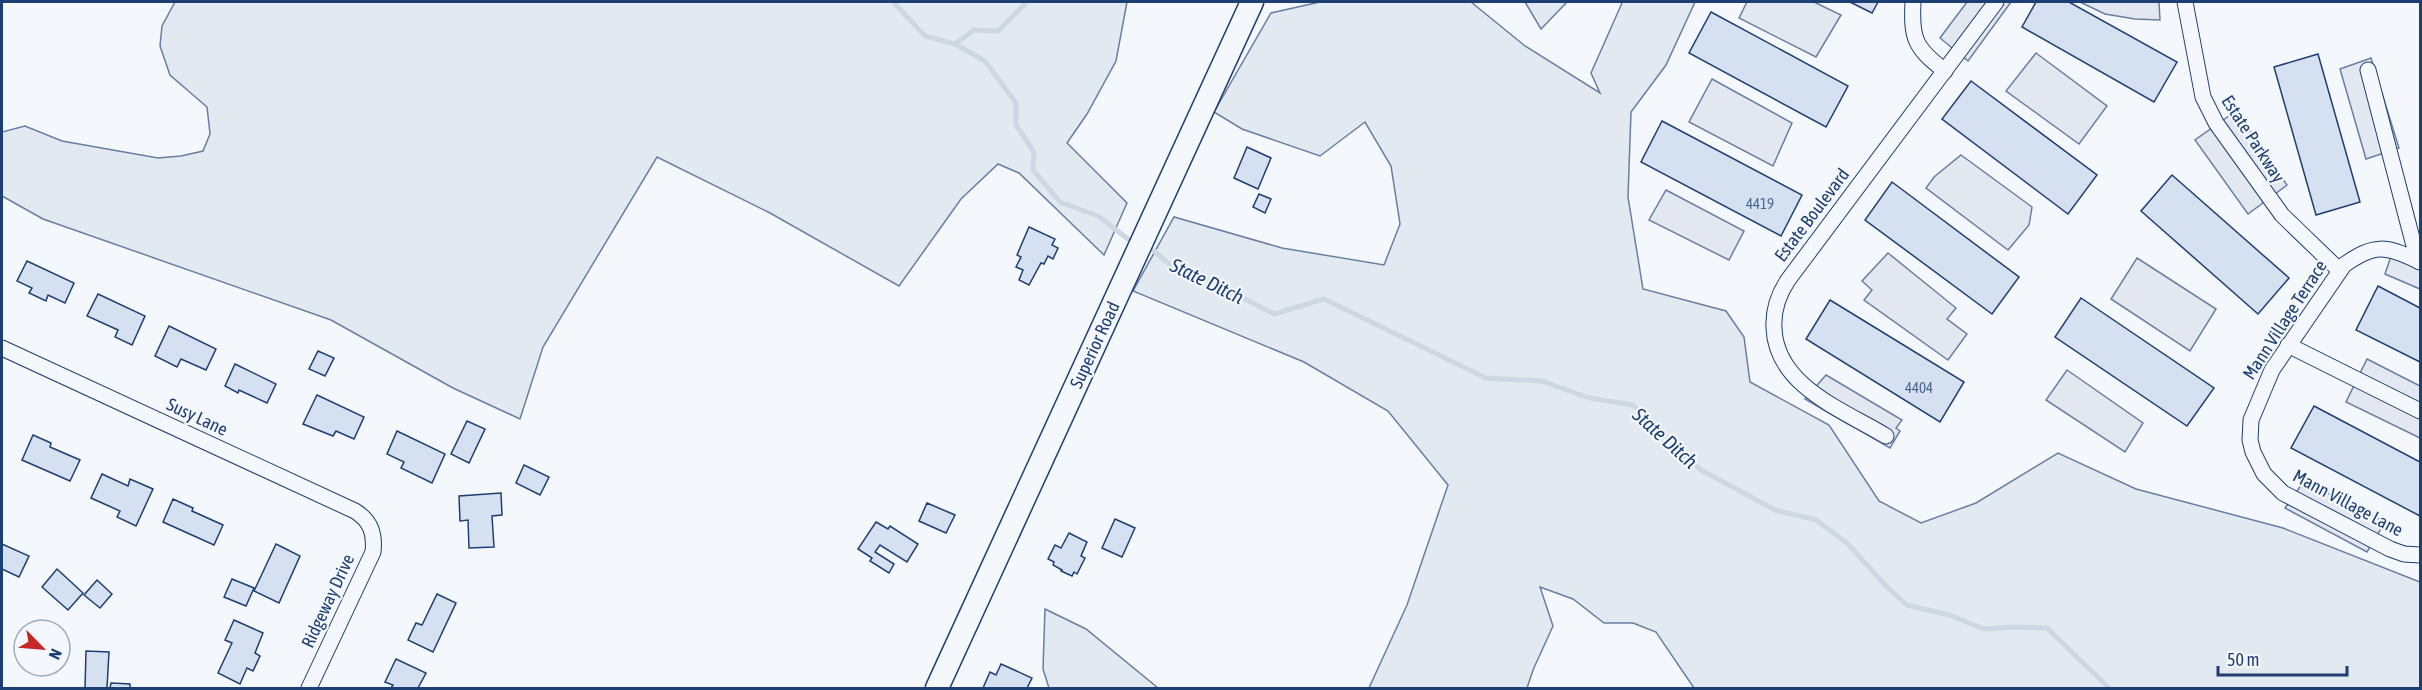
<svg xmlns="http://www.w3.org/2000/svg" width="2422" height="690" viewBox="0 0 2422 690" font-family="'Asap Condensed',sans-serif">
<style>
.green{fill:#e3e9f0;stroke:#687fa3;stroke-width:1.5}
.parking{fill:#e3e8f0;stroke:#687fa3;stroke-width:1.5}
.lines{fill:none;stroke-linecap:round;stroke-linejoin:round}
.stream{stroke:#cfd7e4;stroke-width:5}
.building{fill:#d5e0f0;stroke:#1d3f73;stroke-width:1.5}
.street-casing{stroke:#1d3f73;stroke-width:17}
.secondary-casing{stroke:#1d3f73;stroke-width:25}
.street{stroke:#f4f7fb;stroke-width:15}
.secondary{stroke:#f4f7fb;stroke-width:22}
.labels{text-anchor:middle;stroke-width:4.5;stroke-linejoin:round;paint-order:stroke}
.number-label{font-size:15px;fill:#4b6792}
.street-label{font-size:18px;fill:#1d3f73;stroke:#f4f7fb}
.water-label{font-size:20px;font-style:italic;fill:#1d3f73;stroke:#f4f7fb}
</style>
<rect width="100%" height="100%" fill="#f4f7fb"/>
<g class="green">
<path d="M175 2H1127L1116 61 1087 114 1067 143 1127 203 1104 255 1019 173 998 164 961 199 899 286 770 213 657 157 543 347 520 419 453 388 331 320 43 219 2 196V132L25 126 62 141 158 158 181 156 203 151 210 134 207 107 170 75 160 46 162 26Z"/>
<path d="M1320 2H1471L1525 46 1600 93 1591 73 1622 3 1621 2H1695L1666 65 1631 112 1628 197 1643 289 1726 311 1744 337 1750 382 1829 425 1879 501 1921 523 1976 503 2058 453 2136 489 2283 528 2420 582V688H1694L1656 632 1633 623H1604L1573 599 1540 587 1553 626 1533 670 1527 688H1369L1407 605 1448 485 1388 411 1304 362 1133 291 1174 217 1282 248 1384 265 1400 224 1391 166 1365 122 1320 156 1242 129 1214 112 1271 13Z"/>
<path d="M1525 2H1567L1541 29Z"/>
<path d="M1045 609 1086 629 1158 688H1049L1043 669Z"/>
</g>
<g class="parking">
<path d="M1747 2H1814L1841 15 1816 57 1739 18Z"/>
<path d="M1967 2H2011L1968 61 1940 38Z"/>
<path d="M2080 2H2159L2160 20 2135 19 2105 14Z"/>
<path d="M2036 53 2107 106 2079 144 2006 91Z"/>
<path d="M2371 58 2399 148 2366 159 2340 69Z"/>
<path d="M1712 79 1792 123 1773 166 1689 122Z"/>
<path d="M2236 111 2287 185 2248 214 2195 140Z"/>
<path d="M1961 155 2032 207 2029 225 2008 250 1926 188 1934 177Z"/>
<path d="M1666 190 1744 231 1729 260 1649 220Z"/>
<path d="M2420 234V289L2385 274 2390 259Z"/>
<path d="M1888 253 1956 308 1947 319 1967 334 1948 360 1864 300 1872 290 1862 281Z"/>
<path d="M2137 258 2216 309 2190 351 2111 299Z"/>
<path d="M2367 359 2420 386V438L2346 402Z"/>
<path d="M2067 370 2143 423 2125 452 2046 400Z"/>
<path d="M1826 375 1902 420 1896 428 1900 431 1890 448 1805 399Z"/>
<path d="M2304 481 2385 522 2367 552 2285 508Z"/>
</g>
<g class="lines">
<g class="stream">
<path d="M893 2 925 36 955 44 985 61 1016 103V125L1034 152 1033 170 1060 202 1098 216 1128 239"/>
<path d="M955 44 974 30 998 31 1027 2"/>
<path d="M1154 251 1174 268 1212 282 1274 314 1324 299 1486 378 1542 381 1589 398 1633 405 1701 470 1775 510 1816 520 1847 543 1888 588 1907 605 1949 615 1984 629 2013 627 2047 628 2109 688"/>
</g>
</g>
<g class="building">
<path d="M1850 2H1878L1872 13Z"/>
<path d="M2036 2H2069L2177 62 2154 102 2022 27Z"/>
<path d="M1711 12 1848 86 1826 127 1689 53Z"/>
<path d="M2318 54 2360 202 2316 215 2274 67Z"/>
<path d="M1971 81 2097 175 2068 214 1942 119Z"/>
<path d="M1662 121 1802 195 1781 236 1641 162Z"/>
<path d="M1247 147 1271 158 1258 189 1234 178Z"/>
<path d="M2172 175 2289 278 2258 314 2141 211Z"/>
<path d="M1892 182 2019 277 1992 314 1865 220Z"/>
<path d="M1259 194 1271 199 1265 213 1253 207Z"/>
<path d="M1029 227 1055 239 1052 245 1058 248 1053 259 1048 256 1044 264 1041 263 1029 285 1019 280 1023 270 1016 267 1021 257 1017 255Z"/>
<path d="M27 261 74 283 65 303 48 295 46 301 29 293 32 288 17 281Z"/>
<path d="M2378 286 2420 308V362L2356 330Z"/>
<path d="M98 294 145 316 132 345 115 337 118 330 87 316Z"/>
<path d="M2081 298 2214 388 2187 426 2055 337Z"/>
<path d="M1830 300 1964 382 1940 422 1806 339Z"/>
<path d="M169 326 216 349 206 370 181 359 177 367 155 356Z"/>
<path d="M318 351 334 358 325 376 309 369Z"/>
<path d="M235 364 276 384 267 403 239 390 238 393 225 386Z"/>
<path d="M317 395 364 417 354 439 336 431 333 436 303 424Z"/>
<path d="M2314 406 2420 462V516L2291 448Z"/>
<path d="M467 421 485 429 469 463 451 454Z"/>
<path d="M397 431 445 454 432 483 401 468 404 462 387 454Z"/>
<path d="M33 435 51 443 50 447 80 460 70 481 22 460Z"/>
<path d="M524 465 549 477 540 495 516 483Z"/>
<path d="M102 474 128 486 130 479 153 489 136 526 117 517 120 511 91 498Z"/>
<path d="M501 493 502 515 492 516 494 547 469 548 468 520 460 521 459 496Z"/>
<path d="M173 499 193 508 192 511 223 525 214 545 163 522Z"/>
<path d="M927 503 955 515 946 533 919 521Z"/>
<path d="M1115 519 1135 528 1122 557 1102 548Z"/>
<path d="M876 522 888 529 890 526 918 544 907 562 880 545 875 552 894 564 889 573 870 561 872 558 858 549Z"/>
<path d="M1069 533 1087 542 1081 556 1085 558 1077 574 1074 572 1072 576 1061 571 1062 570 1053 565 1054 562 1048 559 1055 545 1061 548Z"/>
<path d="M2 544 29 556 19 577 2 569Z"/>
<path d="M276 544 300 556 279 603 254 591Z"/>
<path d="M57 569 83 593 68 610 42 587Z"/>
<path d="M232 579 254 588 246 606 224 597Z"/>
<path d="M97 580 112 594 100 608 84 595Z"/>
<path d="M437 594 456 603 433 652 408 640 416 623 422 625Z"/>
<path d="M234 620 263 633 255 653 260 656 253 671 247 668 240 684 218 673 232 643 225 640Z"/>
<path d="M86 651 109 652 107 688H85Z"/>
<path d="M396 659 426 673 418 688H391L393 685 385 682Z"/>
<path d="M1001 664 1032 678 1027 688H983L990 672 996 675Z"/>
<path d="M111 683 130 684V688H110Z"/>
</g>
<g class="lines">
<g class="street-casing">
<g id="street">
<path d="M1913 2C1911 39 1915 48 1945 71"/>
<path d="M2185 2 2203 97 2216 123 2282 215 2339 270"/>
<path d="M2368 70 2418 261 2420 262"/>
<path d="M2418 261C2385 245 2374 244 2344 265L2272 370 2251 420 2250 440 2253 452 2264 474 2283 493 2390 549 2404 554 2420 555"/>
<path d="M2288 345 2420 411"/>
<path d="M2 348 355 511C371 521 375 534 373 552L309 688"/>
<path d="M1886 436C1843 410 1776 386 1774 328 1773 311 1778 295 1788 280L1996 2"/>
</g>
</g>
<g class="secondary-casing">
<path id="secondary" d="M937 688 1252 2"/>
</g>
<use href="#street" class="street"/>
<use href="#secondary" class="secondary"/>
</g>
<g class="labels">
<g class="number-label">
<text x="1760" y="209">4419</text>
<text x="1919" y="393">4404</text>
</g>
<g class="street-label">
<text transform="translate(2253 139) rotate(57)" y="6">Estate Parkway</text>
<text transform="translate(1812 215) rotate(-53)" y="6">Estate Boulevard</text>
<text transform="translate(2285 320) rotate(-57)" y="6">Mann Village Terrace</text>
<text transform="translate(1095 345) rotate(-65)" y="6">Superior Road</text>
<text transform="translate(197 417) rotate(25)" y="6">Susy Lane</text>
<text transform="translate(2348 503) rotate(28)" y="6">Mann Village Lane</text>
<text transform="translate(328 601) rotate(-65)" y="6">Ridgeway Drive</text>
</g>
<g class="water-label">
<text transform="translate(1207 281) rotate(26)" y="7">State Ditch</text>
<text transform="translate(1665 438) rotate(42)" y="7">State Ditch</text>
</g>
</g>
<rect width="2422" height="690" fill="none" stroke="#1d3f73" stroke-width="6"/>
<g transform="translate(42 648) rotate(115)"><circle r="28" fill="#f4f7fb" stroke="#9eadc5" stroke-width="1.5"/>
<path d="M0-4.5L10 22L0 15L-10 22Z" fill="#c62828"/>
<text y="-9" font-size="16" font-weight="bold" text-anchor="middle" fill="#1d3f73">N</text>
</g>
<path d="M2218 666v9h129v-9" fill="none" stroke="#1d3f73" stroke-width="3"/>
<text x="2227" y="666" font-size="18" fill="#1d3f73" stroke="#f4f7fb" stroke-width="4.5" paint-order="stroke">50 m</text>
</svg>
